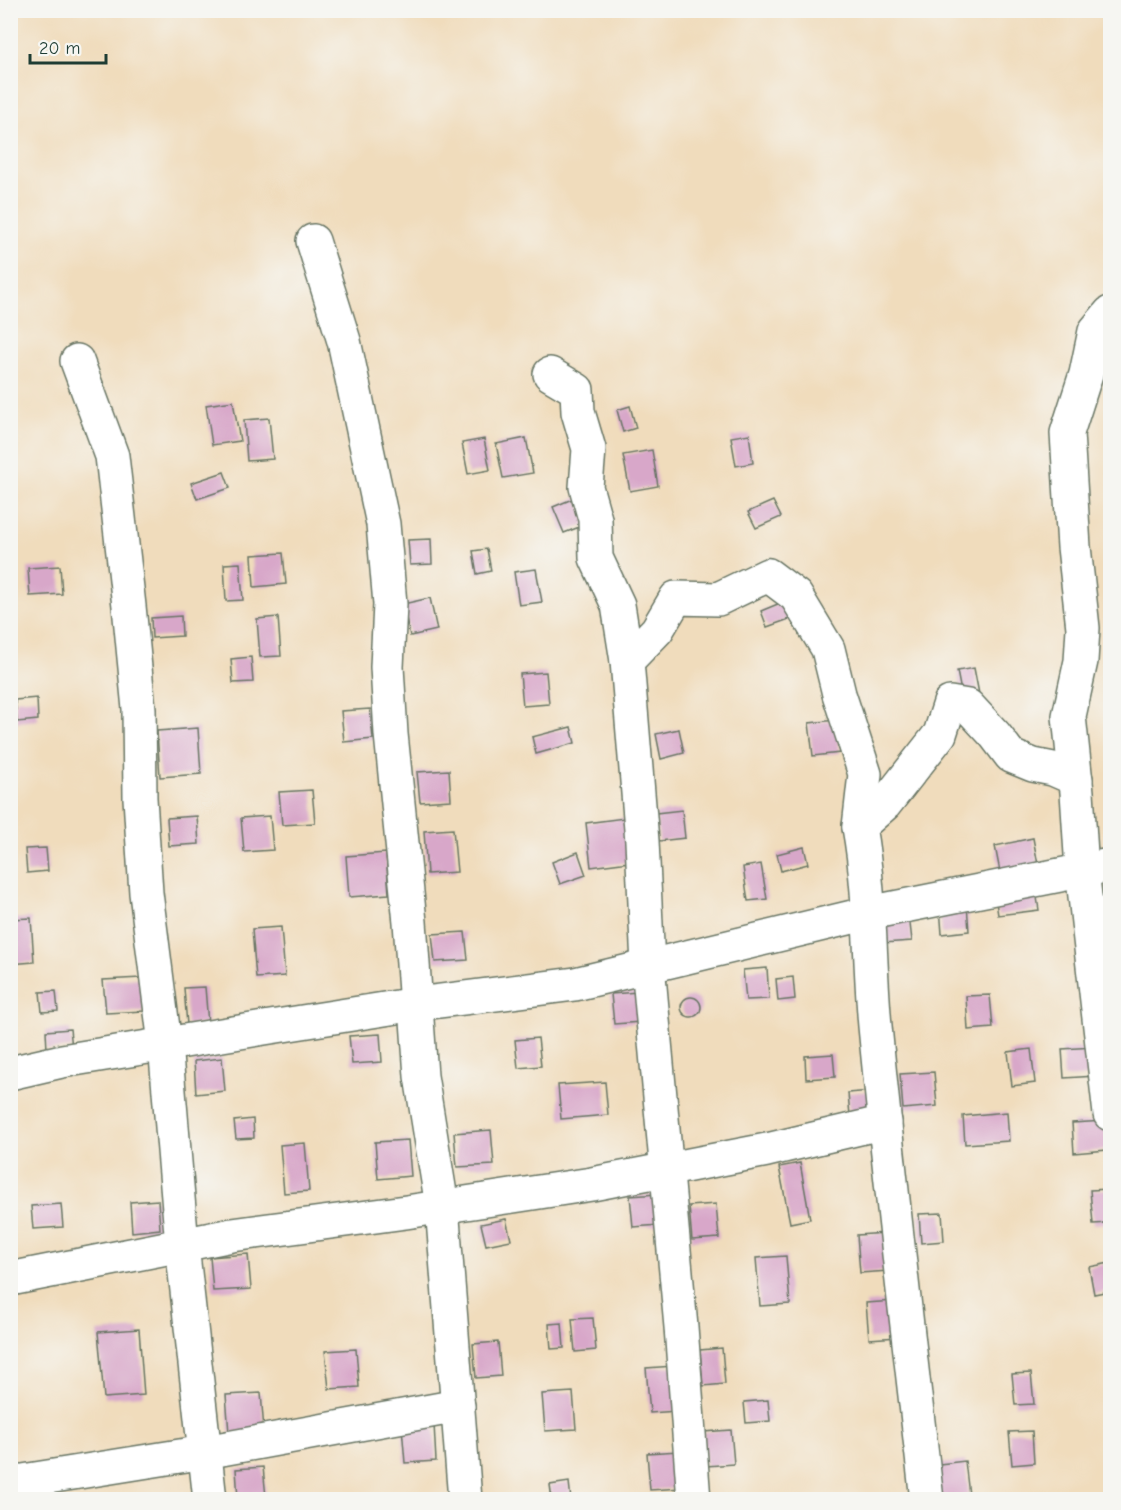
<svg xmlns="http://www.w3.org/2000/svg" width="1121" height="1510" viewBox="0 0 1121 1510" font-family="'Comic Neue',sans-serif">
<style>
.building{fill:#d8a7c9}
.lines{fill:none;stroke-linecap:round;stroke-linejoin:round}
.minor-casing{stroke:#687564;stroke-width:36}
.minor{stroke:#fff;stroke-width:33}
</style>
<rect width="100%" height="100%" fill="#f6f6f2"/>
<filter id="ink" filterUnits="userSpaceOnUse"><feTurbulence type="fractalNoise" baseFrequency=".0167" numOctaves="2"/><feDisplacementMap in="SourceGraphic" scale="12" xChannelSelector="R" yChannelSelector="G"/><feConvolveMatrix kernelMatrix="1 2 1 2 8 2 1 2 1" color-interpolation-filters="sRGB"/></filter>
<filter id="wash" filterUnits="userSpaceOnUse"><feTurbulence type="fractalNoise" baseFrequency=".008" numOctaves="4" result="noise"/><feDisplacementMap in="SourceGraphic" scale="24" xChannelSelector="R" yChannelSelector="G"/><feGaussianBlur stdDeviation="1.35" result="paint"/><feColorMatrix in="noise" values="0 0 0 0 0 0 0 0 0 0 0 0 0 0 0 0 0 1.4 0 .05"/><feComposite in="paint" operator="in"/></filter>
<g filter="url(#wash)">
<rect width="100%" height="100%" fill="#f0dcbc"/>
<g id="blocks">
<g class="building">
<path d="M233 401 240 441 212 445 206 405Z"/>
<path d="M630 406 636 428 623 432 617 410Z"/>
<path d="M269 418 273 459 247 461 244 420Z"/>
<path d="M749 434 753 463 736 466 731 437Z"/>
<path d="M526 438 533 473 503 478 496 444Z"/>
<path d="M484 439 490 470 468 474 462 443Z"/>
<path d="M652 450 658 486 630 491 623 455Z"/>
<path d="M224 472 230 488 197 499 191 483Z"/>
<path d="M577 497 587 524 564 533 553 507Z"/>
<path d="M773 501 781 517 756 528 748 512Z"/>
<path d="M431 539 432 564 410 565 408 540Z"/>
<path d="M487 549 491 571 477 574 473 551Z"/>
<path d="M283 553 286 584 254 587 252 555Z"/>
<path d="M240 563 243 600 226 601 224 564Z"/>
<path d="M60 566 62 594 30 596 28 568Z"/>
<path d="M536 569 542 602 519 605 514 572Z"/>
<path d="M430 598 437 630 410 636 403 604Z"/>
<path d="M785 601 792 618 767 627 761 611Z"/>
<path d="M181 616 182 636 152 638 151 618Z"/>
<path d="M278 617 281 656 260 657 257 619Z"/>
<path d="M251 657 253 682 233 683 231 659Z"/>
<path d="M974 668 979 694 962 697 957 671Z"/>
<path d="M546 672 549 704 523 706 520 674Z"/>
<path d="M37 698 38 720 17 722 15 700Z"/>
<path d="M370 709 373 739 344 742 341 711Z"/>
<path d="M836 720 840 753 813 756 809 723Z"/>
<path d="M571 727 575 743 536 754 532 737Z"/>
<path d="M198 728 201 774 160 777 157 731Z"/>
<path d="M679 729 684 753 661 759 656 734Z"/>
<path d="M449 770 451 800 420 802 417 772Z"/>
<path d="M312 790 315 823 282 825 279 792Z"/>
<path d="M682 810 685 838 659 841 656 813Z"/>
<path d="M197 816 199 844 169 846 167 818Z"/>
<path d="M270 816 273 850 244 852 241 818Z"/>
<path d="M624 818 629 862 591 867 586 823Z"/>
<path d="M453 829 457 872 427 874 424 831Z"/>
<path d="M1033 838 1039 870 1001 877 995 846Z"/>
<path d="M804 847 808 864 781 871 777 854Z"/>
<path d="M46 848 48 871 27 873 25 849Z"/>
<path d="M578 852 586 875 560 884 552 862Z"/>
<path d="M386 853 389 894 349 897 346 856Z"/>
<path d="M761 864 767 899 748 901 743 867Z"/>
<path d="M1036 891 1039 910 998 915 995 896Z"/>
<path d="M967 905 969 931 942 934 940 907Z"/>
<path d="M909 915 912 941 883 943 881 917Z"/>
<path d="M31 918 34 962 10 964V919Z"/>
<path d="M281 927 285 976 256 978 252 929Z"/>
<path d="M465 932 468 960 435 962 432 934Z"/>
<path d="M767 968 769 999 746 1000 743 970Z"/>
<path d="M793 977 795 999 778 1001 776 979Z"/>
<path d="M141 978 144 1011 106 1013 103 980Z"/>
<path d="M205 987 208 1024 187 1025 184 988Z"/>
<path d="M56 991 58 1011 42 1012 40 992Z"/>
<path d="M638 992 641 1022 614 1024 611 994Z"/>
<path d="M990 995 993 1028 968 1030 966 996Z"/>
<circle cx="691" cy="1007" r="10"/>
<path d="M70 1029 72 1048 47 1050 46 1031Z"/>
<path d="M380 1034 382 1062 352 1064 349 1036Z"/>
<path d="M538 1038 541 1066 518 1068 515 1040Z"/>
<path d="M1094 1047 1096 1076 1064 1078 1062 1049Z"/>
<path d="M1031 1049 1035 1083 1012 1086 1008 1052Z"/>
<path d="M833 1054 835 1077 806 1079 805 1056Z"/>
<path d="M222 1058 225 1091 196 1094 194 1061Z"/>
<path d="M934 1072 937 1106 903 1109 900 1074Z"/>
<path d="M605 1082 608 1115 561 1119 558 1085Z"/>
<path d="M871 1091 873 1114 850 1116 848 1093Z"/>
<path d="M1007 1112 1009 1141 965 1144 963 1116Z"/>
<path d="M253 1119 254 1138 236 1139 234 1121Z"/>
<path d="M1105 1121 1107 1150 1074 1153 1072 1123Z"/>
<path d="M491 1130 494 1165 457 1167 454 1133Z"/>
<path d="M408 1140 411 1176 378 1179 375 1142Z"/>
<path d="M305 1143 309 1191 284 1193 280 1145Z"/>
<path d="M800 1163 810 1219 790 1223 779 1167Z"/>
<path d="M1110 1189V1223L1093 1224 1090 1190Z"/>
<path d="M658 1194 660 1225 633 1227 630 1196Z"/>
<path d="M158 1200 160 1229 132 1232 130 1202Z"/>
<path d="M61 1204 63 1227 33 1229 31 1206Z"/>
<path d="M716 1204 719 1238 692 1240 689 1206Z"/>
<path d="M942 1213 944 1241 921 1243 919 1214Z"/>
<path d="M506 1219 511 1240 486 1245 481 1224Z"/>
<path d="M886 1233 889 1271 860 1273 857 1235Z"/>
<path d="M248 1254 251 1289 213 1291 210 1257Z"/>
<path d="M786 1256 790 1304 760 1306 756 1258Z"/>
<path d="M1110 1263V1291L1094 1294 1089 1267Z"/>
<path d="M895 1301 898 1337 869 1339 866 1303Z"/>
<path d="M593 1318 596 1350 575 1352 572 1319Z"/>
<path d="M562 1323 564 1348 551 1349 549 1324Z"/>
<path d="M139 1329 144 1395 104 1398 98 1332Z"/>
<path d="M498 1342 501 1376 476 1378 473 1344Z"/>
<path d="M722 1348 725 1384 703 1386 700 1350Z"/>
<path d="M356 1349 359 1387 329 1389 325 1351Z"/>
<path d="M674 1366 677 1411 650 1413 646 1368Z"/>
<path d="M1031 1373 1034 1404 1015 1405 1012 1374Z"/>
<path d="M573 1392 576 1429 545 1431 542 1394Z"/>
<path d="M261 1393 264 1430 229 1433 226 1395Z"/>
<path d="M768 1400 770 1421 746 1423 744 1402Z"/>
<path d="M434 1424 436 1461 405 1463 402 1427Z"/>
<path d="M731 1430 734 1464 706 1466 703 1432Z"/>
<path d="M1032 1431 1034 1463 1012 1465 1009 1432Z"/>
<path d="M679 1451 682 1488 650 1490 647 1453Z"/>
<path d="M965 1461 969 1495 935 1499 931 1465Z"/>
<path d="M263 1467 266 1497 238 1499 236 1469Z"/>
<path d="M569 1482 571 1500H552L550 1485Z"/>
</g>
</g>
</g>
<g filter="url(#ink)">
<use href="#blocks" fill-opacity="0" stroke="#687564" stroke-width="1.5"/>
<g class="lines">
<g class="minor-casing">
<g id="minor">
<path d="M313 241 344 341 383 524 390 604 387 667 391 734 410 922 421 1076 442 1206 465 1500"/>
<path d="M1110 313 1095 331 1086 374 1067 433 1074 547 1083 628 1081 661 1069 716 1077 792 1082 870 1110 1114"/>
<path d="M77 361 112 456 129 606 139 709 140 798 146 893 165 1044 182 1245 210 1500"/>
<path d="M550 374 577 390 578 412 589 449 586 487 595 519 596 558 618 605 627 661 642 841 648 965 681 1327 694 1500"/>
<path d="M627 661 657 630 676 598 718 599 768 575 796 596 828 649 839 694 865 774 859 827"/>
<path d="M10 1073 62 1061 264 1028 416 1004 575 984 869 913 1110 865"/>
<path d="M10 1279 232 1235 406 1212 592 1184 767 1150 885 1122"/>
<path d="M10 1483 205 1452 458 1406"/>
<path d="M927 1500C909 1342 890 1184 875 1026 869 959 871 893 859 827L885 804 940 734 950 703 968 706 995 735 1011 756 1033 765 1053 769 1076 779"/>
</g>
</g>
<use href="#minor" class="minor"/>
</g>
</g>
<rect width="1121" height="1510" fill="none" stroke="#f6f6f2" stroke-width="36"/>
<path d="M30 54v9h76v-9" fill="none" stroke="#1f3d34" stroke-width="3"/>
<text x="39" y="54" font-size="18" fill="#1f3d34" stroke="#f6f6f2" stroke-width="4.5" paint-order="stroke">20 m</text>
</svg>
